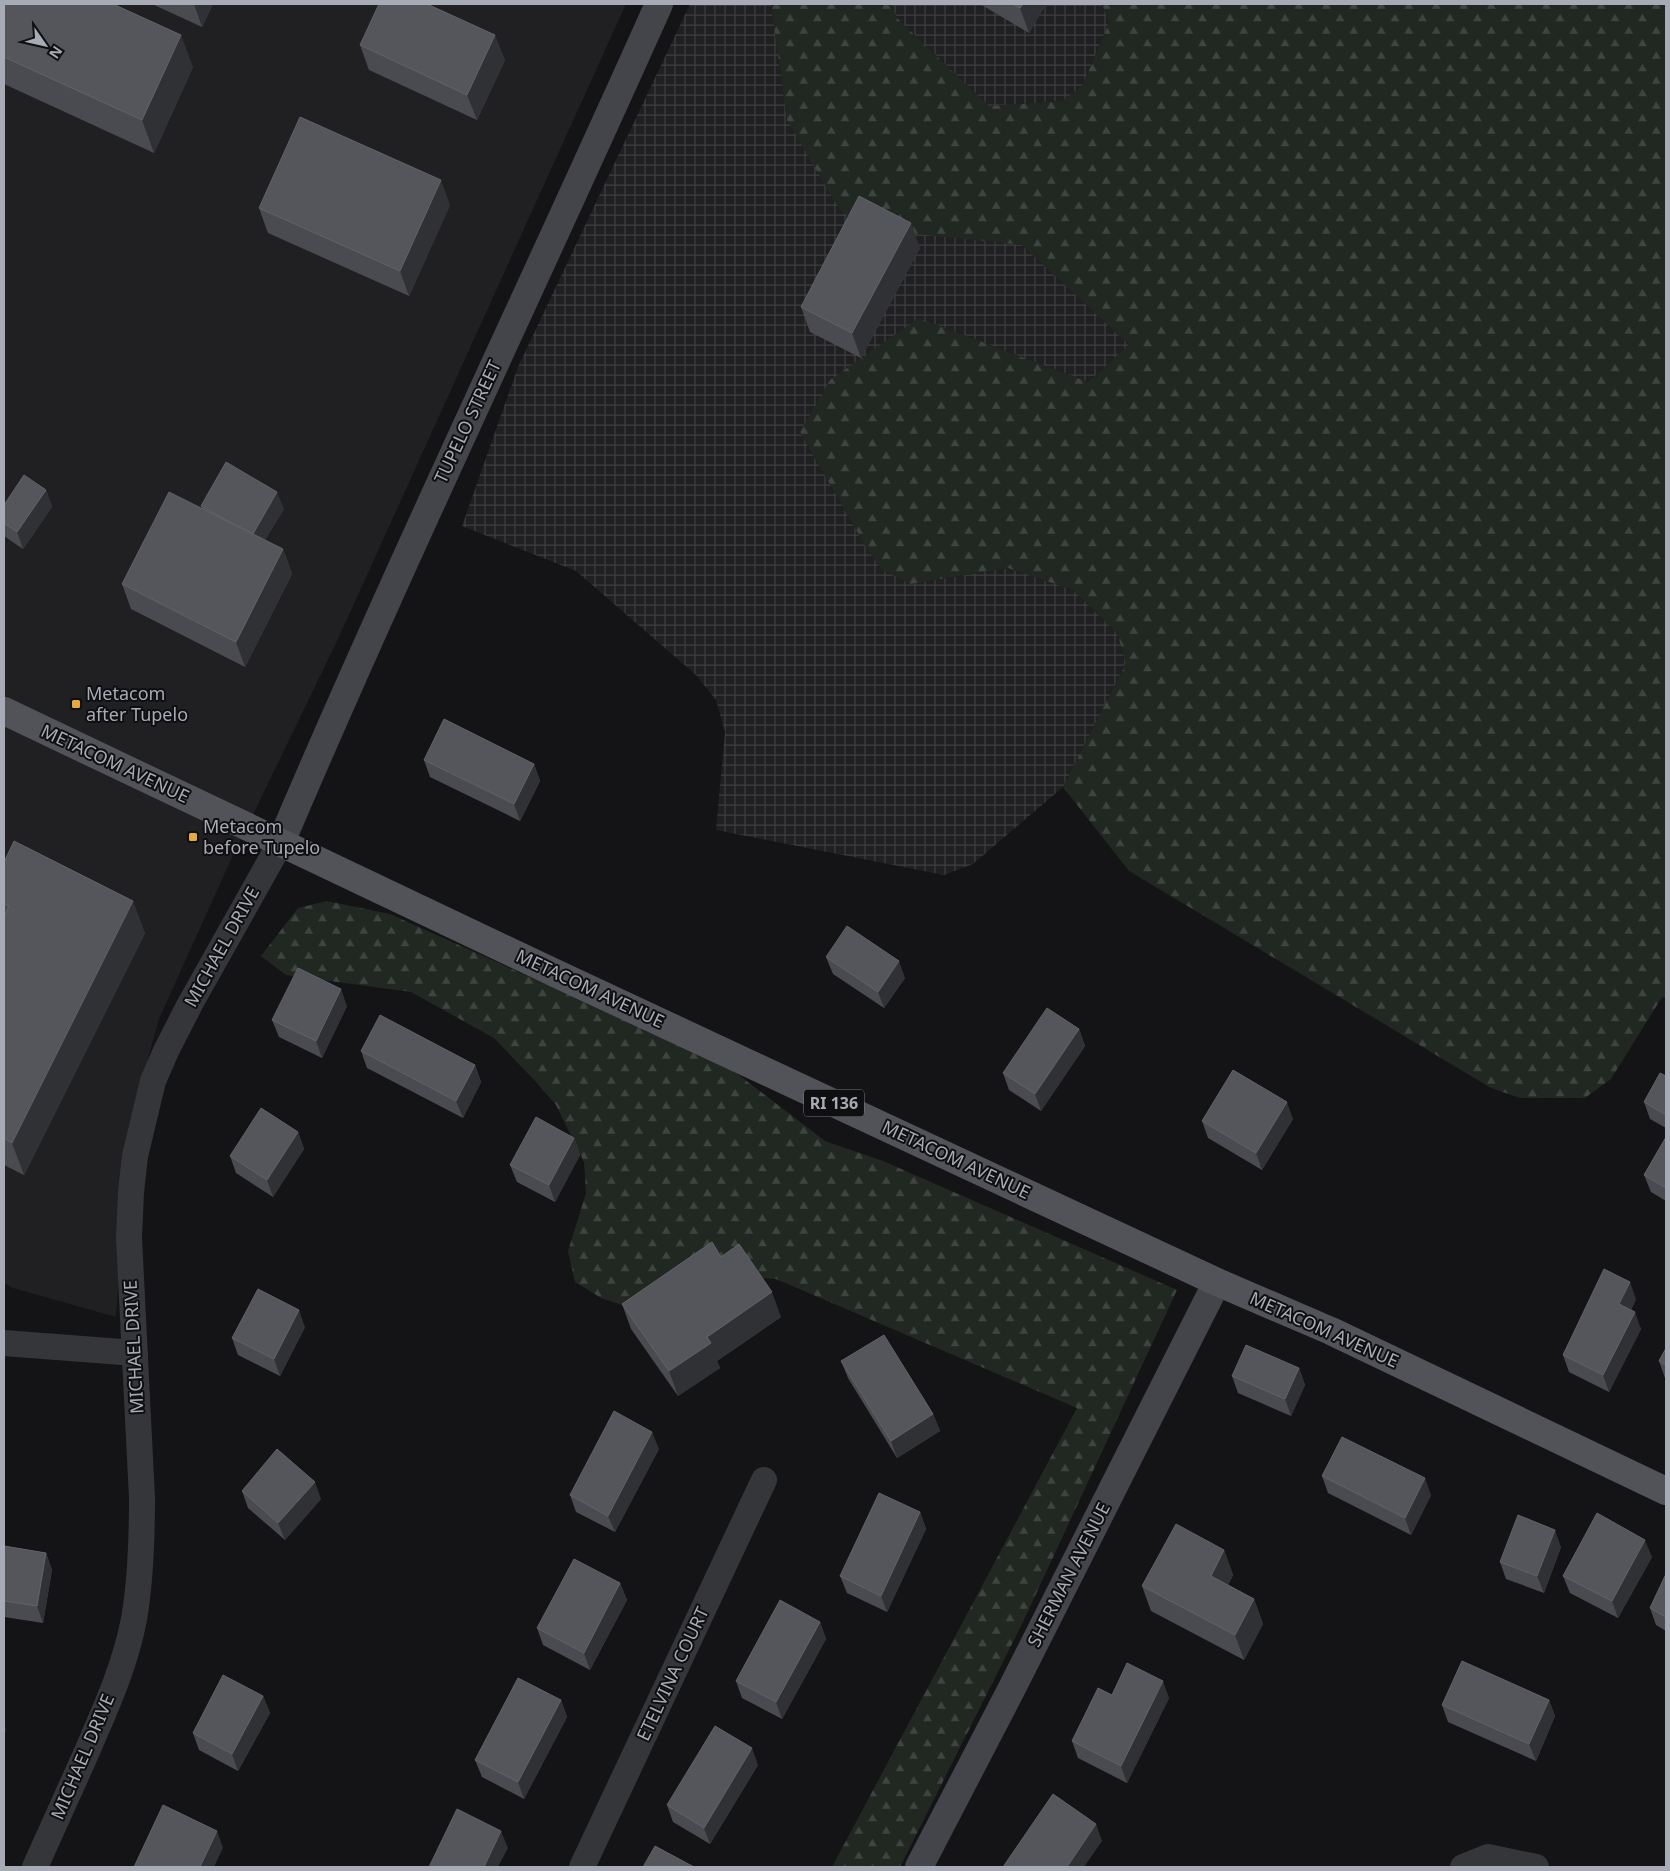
<svg xmlns="http://www.w3.org/2000/svg" width="1670" height="1871" viewBox="0 0 1670 1871" font-family="'Noto Sans',sans-serif">
<style>
.built{fill:#202022}
.industrial{fill:url(#industrial-grid)}
.forest{fill:url(#forest-firs)}
.lines{fill:none;stroke-linecap:round;stroke-linejoin:round}
.street{stroke:#35363a;stroke-width:26}
.secondary{stroke:#43454a;stroke-width:28}
.primary{stroke:#515359;stroke-width:28}
.wall{fill:#4a4b50}
.shaded-wall{fill:#303134}
.building{fill:#54565b;stroke:#616369}
.poi-dot{fill:#e5aa3d;stroke:#0f0f11;stroke-width:2}
.labels{text-anchor:middle;stroke-width:4;stroke-linejoin:round;paint-order:stroke}
.shield{fill:#0f0f11;stroke:#797c84;stroke-width:1}
.shield-label{font-size:16px;font-weight:bold;fill:#a7abb5}
.street-label{font-size:18px;fill:#a7abb5;stroke:#0f0f11}
.poi-label{font-size:18px;fill:#a7abb5;stroke:#0f0f11;text-anchor:start}
</style>
<defs>
<pattern id="industrial-grid" width="8" height="8" patternUnits="userSpaceOnUse" patternTransform="scale(1.25)"><rect width="8" height="8" fill="#202022"/><path d="M0 4h8M4 0v8" fill="none" stroke="#3e3e40"/></pattern>
<pattern id="forest-firs" width="22" height="20" patternUnits="userSpaceOnUse" patternTransform="scale(1.25)"><rect width="22" height="20" fill="#202821"/><path d="M5 1l3.5 6h-7zM16 11l3.5 6h-7z" fill="#3e443f"/></pattern>
</defs>
<rect width="100%" height="100%" fill="#141416"/>
<path class="built" d="M4 4H626L338 639 229 864 159 1019 130 1124 116 1317 13 1288 4 1283Z"/>
<g class="industrial">
<path d="M690 4H771L787 120 857 227 1022 245 1129 345 1088 382 919 318 800 432 864 544 881 569 911 584 1008 568 1073 590 1117 633 1126 663 1063 787 973 864 944 875 716 830 725 732 716 700 696 675 576 571 462 526 518 367Z"/>
<path d="M890 4H1102L1109 23 1082 86 1063 101 989 106 897 18Z"/>
</g>
<g class="forest">
<path d="M771 4H890L897 18 989 106 1063 101 1082 86 1109 23 1102 4H1666V998L1662 997 1611 1079 1585 1098H1520L1491 1088 1129 871 1063 787 1126 663 1117 633 1073 590 1008 568 911 584 881 569 864 544 800 432 830 380 919 318 1088 382 1129 345 1022 245 857 228 836 204 787 120Z"/>
<path d="M327 901 390 914 727 1066 825 1141 883 1161 1177 1290 1023 1622 900 1867H832L1077 1408 776 1279 746 1277 661 1318 601 1298 575 1282 568 1251 586 1193 584 1162 556 1105 536 1082 494 1038 411 992 286 975 261 956 298 908Z"/>
</g>
<g class="lines">
<g class="street">
<path d="M4 1343 135 1353"/>
<path d="M35 1867C52 1830 68 1793 85 1756 104 1712 125 1667 134 1619 141 1579 142 1538 142 1498L129 1238 131 1192 135 1156 153 1081 166 1051 190 1004 281 842"/>
<path d="M582 1867 764 1480"/>
<path d="M1463 1867 1488 1857 1536 1867"/>
</g>
<g class="secondary">
<path d="M281 842C401 560 534 284 659 4"/>
<path d="M919 1867 1011 1690 1217 1282"/>
</g>
<path class="primary" d="M4 711 557 974 1217 1282 1331 1331 1666 1491"/>
</g>
<g class="wall">
<path d="M4 4 193 67 154 153 4 84Z"/>
<path d="M152 4H213L202 27Z"/>
<path d="M980 4H1046L1029 33Z"/>
<path d="M360 45 505 60 477 120 369 70Z"/>
<path d="M450 205 409 296 268 233 259 208Z"/>
<path d="M920 248 861 358 810 332 801 307Z"/>
<path d="M46 490 52 507 23 549 4 536V505Z"/>
<path d="M201 506 284 509 265 540 283 549 292 574 245 667 131 609 122 584 202 508Z"/>
<path d="M424 760 534 764 540 781 520 821 430 777Z"/>
<path d="M4 862 145 933 24 1175 4 1165Z"/>
<path d="M826 957 905 978 884 1008 833 974Z"/>
<path d="M347 1006 322 1058 279 1037 272 1020Z"/>
<path d="M1079 1029 1085 1046 1041 1111 1009 1090 1003 1073Z"/>
<path d="M361 1051 475 1065 481 1082 463 1118 367 1068Z"/>
<path d="M1666 1076V1128L1650 1119 1644 1102Z"/>
<path d="M1293 1119 1262 1170 1208 1138 1202 1121Z"/>
<path d="M298 1132 304 1149 273 1197 236 1173 230 1156Z"/>
<path d="M1666 1137V1201L1651 1192 1644 1175Z"/>
<path d="M574 1138 580 1155 555 1202 517 1182 510 1165Z"/>
<path d="M721 1257 781 1317 717 1361 720 1368 678 1396 631 1329 622 1304Z"/>
<path d="M1636 1299 1631 1310 1641 1329 1609 1392 1569 1372 1563 1355Z"/>
<path d="M305 1327 280 1376 238 1355 232 1338Z"/>
<path d="M1666 1348V1378H1665L1659 1361Z"/>
<path d="M841 1361 933 1414 940 1431 897 1458 848 1378Z"/>
<path d="M1299 1368 1305 1385 1291 1416 1238 1393 1232 1376Z"/>
<path d="M659 1449 615 1532 576 1512 570 1495Z"/>
<path d="M1322 1476 1431 1495 1411 1535 1328 1493Z"/>
<path d="M242 1491 321 1499 285 1540 248 1508Z"/>
<path d="M920 1512 926 1529 887 1612 847 1593 840 1576Z"/>
<path d="M4 1546 46 1553 52 1570 43 1623 4 1617Z"/>
<path d="M1561 1547 1544 1593 1506 1579 1500 1562Z"/>
<path d="M1224 1550 1233 1575 1228 1585 1254 1599 1263 1624 1244 1660 1151 1611 1142 1586Z"/>
<path d="M1652 1557 1618 1618 1570 1593 1563 1576Z"/>
<path d="M1666 1574V1631L1656 1625 1650 1608Z"/>
<path d="M620 1583 627 1600 590 1670 543 1645 537 1628Z"/>
<path d="M820 1622 826 1639 782 1719 742 1698 736 1681Z"/>
<path d="M1112 1695 1169 1698 1127 1783 1078 1758 1072 1741Z"/>
<path d="M263 1696 270 1713 238 1771 199 1750 193 1733Z"/>
<path d="M561 1700 567 1717 524 1799 482 1777 475 1760Z"/>
<path d="M1549 1700 1555 1716 1536 1761 1448 1722 1442 1705Z"/>
<path d="M758 1765 710 1844 673 1822 667 1805Z"/>
</g>
<g class="shaded-wall">
<path d="M194 4H213L202 27Z"/>
<path d="M1023 4H1046L1029 33 1020 8Z"/>
<path d="M181 35 193 67 154 153 142 120Z"/>
<path d="M495 35 505 60 477 120 467 95Z"/>
<path d="M441 180 450 205 409 296 400 271Z"/>
<path d="M911 223 920 248 861 358 852 333Z"/>
<path d="M46 490 52 507 23 549 17 532Z"/>
<path d="M277 492 284 509 258 552 252 535Z"/>
<path d="M283 549 292 574 245 667 236 642Z"/>
<path d="M534 764 540 781 520 821 514 804Z"/>
<path d="M133 901 145 933 24 1175 12 1143Z"/>
<path d="M899 961 905 978 884 1008 878 992Z"/>
<path d="M341 989 347 1006 322 1058 316 1041Z"/>
<path d="M1079 1029 1085 1046 1041 1111 1035 1094Z"/>
<path d="M475 1065 481 1082 463 1118 456 1101Z"/>
<path d="M1287 1102 1293 1119 1262 1170 1256 1153Z"/>
<path d="M298 1132 304 1149 273 1197 267 1180Z"/>
<path d="M574 1138 580 1155 555 1202 549 1185Z"/>
<path d="M1630 1282 1636 1299 1625 1321 1619 1304Z"/>
<path d="M772 1292 781 1317 717 1361 720 1368 678 1396 669 1371 707 1337Z"/>
<path d="M299 1310 305 1327 280 1376 274 1359Z"/>
<path d="M1635 1312 1641 1329 1609 1392 1603 1375Z"/>
<path d="M1299 1368 1305 1385 1291 1416 1285 1399Z"/>
<path d="M933 1414 940 1431 897 1458 891 1441Z"/>
<path d="M652 1432 659 1449 615 1532 608 1516Z"/>
<path d="M1425 1478 1431 1495 1411 1535 1405 1518Z"/>
<path d="M315 1482 321 1499 285 1540 278 1523Z"/>
<path d="M920 1512 926 1529 887 1612 881 1596Z"/>
<path d="M1555 1530 1561 1547 1544 1593 1537 1576Z"/>
<path d="M1645 1540 1652 1557 1618 1618 1612 1601Z"/>
<path d="M1224 1550 1233 1575 1220 1601 1211 1576Z"/>
<path d="M46 1553 52 1570 43 1623 37 1606Z"/>
<path d="M620 1583 627 1600 590 1670 584 1653Z"/>
<path d="M1254 1599 1263 1624 1244 1660 1235 1635Z"/>
<path d="M820 1622 826 1639 782 1719 776 1702Z"/>
<path d="M1163 1681 1169 1698 1127 1783 1121 1766Z"/>
<path d="M263 1696 270 1713 238 1771 232 1754Z"/>
<path d="M561 1700 567 1717 524 1799 518 1782Z"/>
<path d="M1549 1700 1555 1716 1536 1761 1529 1744Z"/>
<path d="M4 1725 6 1730 4 1734Z"/>
<path d="M752 1748 758 1765 710 1844 704 1828Z"/>
<path d="M1096 1824 1102 1841 1084 1867H1067Z"/>
<path d="M217 1831 223 1848 214 1867H200Z"/>
<path d="M501 1831 508 1848 498 1867H484Z"/>
</g>
<g class="building">
<path d="M4 4H113L181 35 142 120 4 57Z"/>
<path d="M379 4H427L495 35 467 95 360 45Z"/>
<path d="M1013 4H1023L1020 8Z"/>
<path d="M300 117 441 180 400 271 259 208Z"/>
<path d="M859 196 911 223 852 333 801 307Z"/>
<path d="M226 462 277 492 253 534 226 520 201 506Z"/>
<path d="M24 475 46 490 17 532 4 523V505Z"/>
<path d="M169 492 283 549 236 642 122 584Z"/>
<path d="M444 719 534 764 514 804 424 760Z"/>
<path d="M14 841 133 901 12 1143 4 1138V917L9 906 4 904V862Z"/>
<path d="M847 926 899 961 878 992 826 957Z"/>
<path d="M298 968 341 989 316 1041 272 1020Z"/>
<path d="M1047 1008 1079 1029 1035 1094 1003 1073Z"/>
<path d="M380 1015 475 1065 456 1101 361 1051Z"/>
<path d="M1233 1070 1287 1102 1256 1153 1202 1121Z"/>
<path d="M1660 1073 1666 1076V1115L1644 1102Z"/>
<path d="M261 1108 298 1132 267 1180 230 1156Z"/>
<path d="M536 1117 574 1138 549 1185 510 1165Z"/>
<path d="M1666 1137V1188L1644 1175Z"/>
<path d="M712 1242 721 1257 739 1244 772 1292 707 1337 711 1343 669 1371 622 1304Z"/>
<path d="M1604 1269 1630 1282 1619 1304 1635 1312 1603 1375 1563 1355Z"/>
<path d="M258 1289 299 1310 274 1359 232 1338Z"/>
<path d="M884 1335 933 1414 891 1441 841 1361Z"/>
<path d="M1246 1345 1299 1368 1285 1399 1232 1376Z"/>
<path d="M1666 1348V1365L1659 1361Z"/>
<path d="M614 1411 652 1432 608 1516 570 1495Z"/>
<path d="M1342 1437 1425 1478 1405 1518 1322 1476Z"/>
<path d="M277 1449 315 1482 278 1523 242 1491Z"/>
<path d="M879 1493 920 1512 881 1596 840 1576Z"/>
<path d="M1597 1513 1645 1540 1612 1601 1563 1576Z"/>
<path d="M1518 1515 1555 1530 1537 1576 1500 1562Z"/>
<path d="M1176 1524 1224 1550 1211 1576 1254 1599 1235 1635 1142 1586Z"/>
<path d="M4 1546 46 1553 37 1606 4 1601Z"/>
<path d="M574 1559 620 1583 584 1653 537 1628Z"/>
<path d="M1666 1574V1617L1650 1608Z"/>
<path d="M780 1600 820 1622 776 1702 736 1681Z"/>
<path d="M1462 1661 1549 1700 1529 1744 1442 1705Z"/>
<path d="M1127 1663 1163 1681 1121 1766 1072 1741 1098 1688 1112 1695Z"/>
<path d="M223 1675 263 1696 232 1754 193 1733Z"/>
<path d="M518 1678 561 1700 518 1782 475 1760Z"/>
<path d="M715 1726 752 1748 704 1828 667 1805Z"/>
<path d="M1053 1794 1096 1824 1067 1867H1003Z"/>
<path d="M163 1805 217 1831 200 1867H134Z"/>
<path d="M457 1809 501 1831 484 1867H429Z"/>
<path d="M655 1846 694 1867H643Z"/>
</g>
<g class="poi-dot">
<rect x="71" y="699" width="10" height="10" rx="2.5"/>
<rect x="188" y="832" width="10" height="10" rx="2.5"/>
</g>
<g class="labels">
<rect class="shield" x="804" y="1089.5" width="60" height="27" rx="4"/>
<g class="shield-label">
<text x="834" y="1109">RI 136</text>
</g>
<g class="street-label">
<text transform="translate(468 422) rotate(-65)" y="6">TUPELO STREET</text>
<text transform="translate(115 764) rotate(25)" y="6">METACOM AVENUE</text>
<text transform="translate(222 947) rotate(-61)" y="6">MICHAEL DRIVE</text>
<text transform="translate(590 989) rotate(25)" y="6">METACOM AVENUE</text>
<text transform="translate(956 1160) rotate(25)" y="6">METACOM AVENUE</text>
<text transform="translate(1324 1330) rotate(24)" y="6">METACOM AVENUE</text>
<text transform="translate(134 1347) rotate(-93)" y="6">MICHAEL DRIVE</text>
<text transform="translate(1069 1575) rotate(-63)" y="6">SHERMAN AVENUE</text>
<text transform="translate(673 1674) rotate(-65)" y="6">ETELVINA COURT</text>
<text transform="translate(83 1757) rotate(-67)" y="6">MICHAEL DRIVE</text>
</g>
<g class="poi-label">
<text x="86" y="700">Metacom<tspan x="86" dy="21">after Tupelo</tspan></text>
<text x="203" y="833">Metacom<tspan x="203" dy="21">before Tupelo</tspan></text>
</g>
</g>
<rect width="1670" height="1871" fill="none" stroke="#a7abb5" stroke-width="10"/>
<g transform="translate(45 45) rotate(124)" stroke="#0f0f11" stroke-width="4" paint-order="stroke">
<path d="M0-4L9 19L0 12L-9 19Z" fill="#a7abb5"/>
<text y="-8" font-size="14" font-weight="bold" text-anchor="middle" fill="#a7abb5">N</text>
</g>
</svg>
